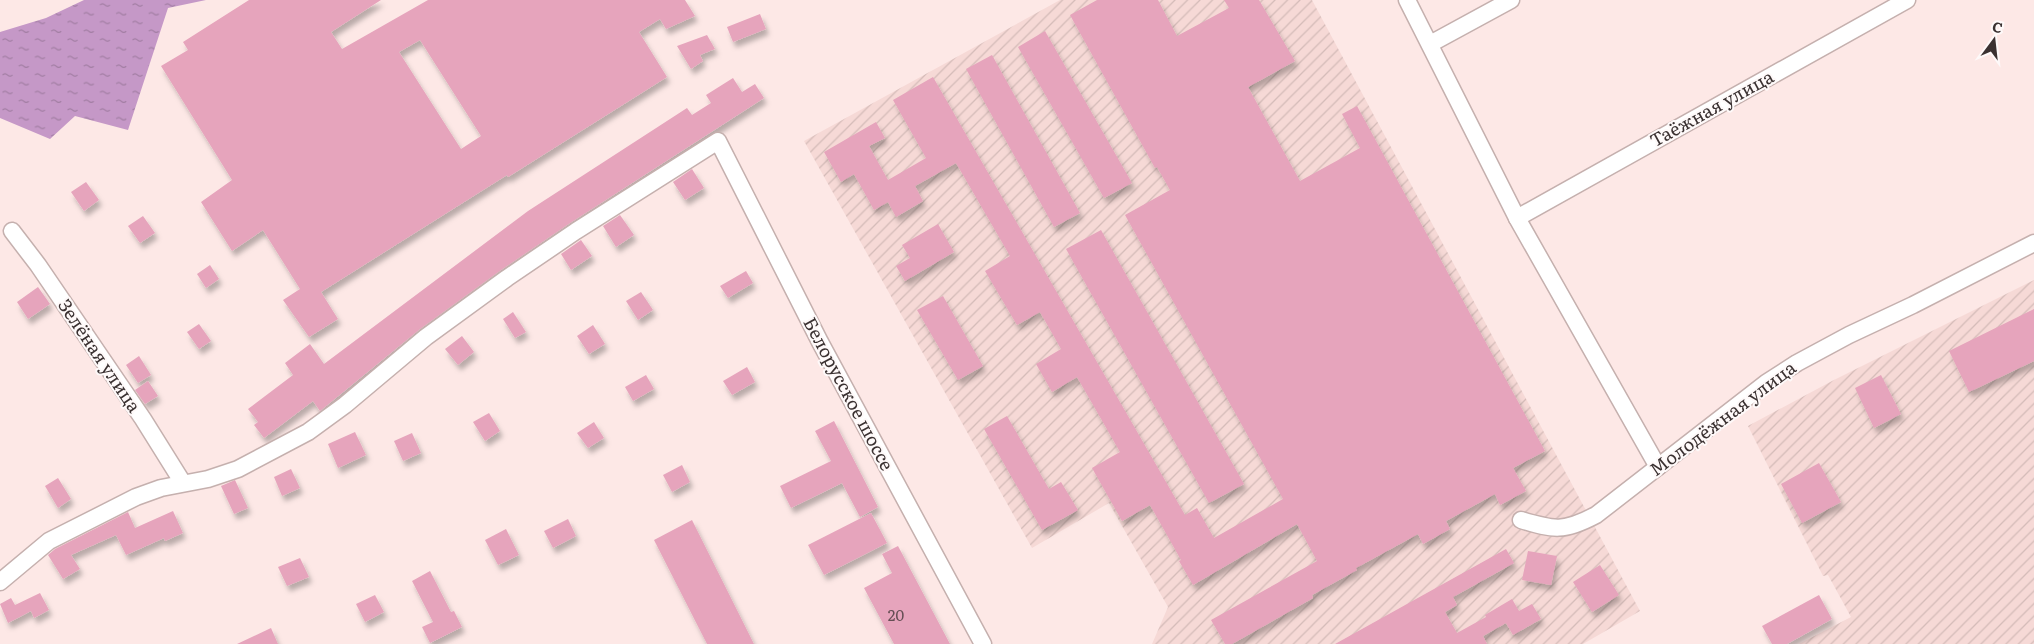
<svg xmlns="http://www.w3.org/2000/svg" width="2034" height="644" viewBox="0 0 2034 644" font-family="Literata,serif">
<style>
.industrial{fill:url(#industrial-furrows)}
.water{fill:url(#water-ripples)}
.building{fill:#e6a4bc;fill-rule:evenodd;filter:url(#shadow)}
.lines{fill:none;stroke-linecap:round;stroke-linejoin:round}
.street-casing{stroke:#c5b0ae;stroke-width:19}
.street{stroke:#fff;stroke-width:16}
.labels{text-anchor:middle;stroke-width:4;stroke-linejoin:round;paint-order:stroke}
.number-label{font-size:15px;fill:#654e54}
.street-label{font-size:18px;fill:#3a3131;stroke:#fef9f9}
</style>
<defs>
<pattern id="industrial-furrows" width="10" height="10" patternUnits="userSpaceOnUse" patternTransform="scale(1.25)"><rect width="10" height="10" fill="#f6d9d6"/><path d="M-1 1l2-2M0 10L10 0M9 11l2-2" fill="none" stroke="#d4bbb8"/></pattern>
<pattern id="water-ripples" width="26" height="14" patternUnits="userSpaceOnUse" patternTransform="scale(1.25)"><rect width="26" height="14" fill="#c598c7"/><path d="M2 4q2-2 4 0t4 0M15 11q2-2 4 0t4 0" fill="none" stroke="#a17da2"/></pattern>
<filter id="shadow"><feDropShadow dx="3" dy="5.5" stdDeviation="2.5" flood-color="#0004"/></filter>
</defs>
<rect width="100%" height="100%" fill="#fde8e6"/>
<g class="industrial">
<path d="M1060 0H1312L1640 611 1583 644H1152L1168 607 1109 503 1032 548 804 141Z"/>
<path d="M2034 280V644H1799L1851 617 1828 575 1823 576 1748 426 1832 381Z"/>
</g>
<path class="water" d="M84 0H206L168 8 128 130 75 116 50 139 0 118V32L46 18Z"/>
<g class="building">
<path d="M249 0H381L331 32 342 49 428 0H685L695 16 666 29 660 19 639 32 667 77 508 177 507 175 321 292 338 319 309 337 283 300 300 289 263 230 232 251 201 202 232 180 161 66 188 50 183 42ZM420 40 481 136 461 149 399 52Z"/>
<path d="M1097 0H1158L1177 36 1229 8 1224 0H1259L1295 61 1248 87 1300 181 1360 148 1342 114 1357 106 1545 451 1513 468 1526 491 1500 505 1495 494 1446 521 1450 529 1423 544 1418 534 1356 568 1357 570 1312 595 1313 598 1232 644H1225L1211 620 1317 561 1297 524 1193 585 1179 561 1181 560 1150 505 1122 521 1092 468 1120 452 1077 377 1052 392 1036 364 1061 349 1040 312 1017 325 985 271 1010 256 956 163 915 186 923 201 896 217 888 202 874 210 854 174 841 182 824 152 876 122 885 138 869 146 888 180 926 158 893 100 933 77 1185 515 1197 508 1214 538 1283 499 1125 215 1170 190 1157 167 1155 168 1070 15Z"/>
<path d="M760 14 766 29 733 42 727 27Z"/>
<path d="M1045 31 1132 183 1104 198 1018 47Z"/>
<path d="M707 35 715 49 700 55 703 61 691 69 677 46Z"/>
<path d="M992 55 1080 213 1054 227 966 69Z"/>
<path d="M733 78 742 92 755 84 764 98 570 223 501 270 420 329 320 411 313 401 264 438 254 425 258 422 248 409 293 375 285 363 310 344 324 364 528 211 687 108 692 115 711 103 706 95Z"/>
<path d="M692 169 704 188 685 200 673 182Z"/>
<path d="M86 182 99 200 84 211 71 192Z"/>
<path d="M620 215 634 235 616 247 603 226Z"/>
<path d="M143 216 155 233 140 243 128 226Z"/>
<path d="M938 224 954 252 905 281 896 266 910 258 902 245Z"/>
<path d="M1101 230 1244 484 1209 503 1066 249Z"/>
<path d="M581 240 592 256 571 270 561 254Z"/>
<path d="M210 265 219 279 206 288 197 274Z"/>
<path d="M746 271 753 283 728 298 720 286Z"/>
<path d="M38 287 50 304 28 319 17 302Z"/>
<path d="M641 292 653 310 638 320 626 301Z"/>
<path d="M943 296 983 366 958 380 917 310Z"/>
<path d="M2034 309V361L1969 392 1949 351Z"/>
<path d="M513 312 526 332 515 338 503 319Z"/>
<path d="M199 324 211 341 199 349 187 332Z"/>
<path d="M593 325 605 344 589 354 577 336Z"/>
<path d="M462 336 474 352 458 365 445 349Z"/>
<path d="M139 356 151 375 138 383 126 365Z"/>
<path d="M747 367 755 382 732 395 723 381Z"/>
<path d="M646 375 654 389 633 401 625 387Z"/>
<path d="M1881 375 1901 414 1874 428 1855 388Z"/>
<path d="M148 381 158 396 145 404 135 390Z"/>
<path d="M489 413 500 431 485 441 473 422Z"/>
<path d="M1007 416 1049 489 1061 482 1078 510 1042 530 984 429Z"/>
<path d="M834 421 878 507 860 517 842 483 791 508 780 486 831 461 815 431Z"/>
<path d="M594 422 604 438 588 448 577 433Z"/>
<path d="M355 432 366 455 338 468 328 444Z"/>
<path d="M412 433 421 453 403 461 394 441Z"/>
<path d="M1819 463 1841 502 1802 523 1781 484Z"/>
<path d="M682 465 690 482 672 492 663 475Z"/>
<path d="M291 469 300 488 282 496 274 477Z"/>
<path d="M58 478 71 499 58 508 45 486Z"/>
<path d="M235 480 248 508 234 514 221 486Z"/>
<path d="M173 511 183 533 165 541 164 538 126 555 116 535 71 555 80 569 63 579 48 555 55 549 128 512 135 528Z"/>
<path d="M871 513 887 543 824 575 808 545Z"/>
<path d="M568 519 576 536 553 548 544 531Z"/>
<path d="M692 520 754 644H707L654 540Z"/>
<path d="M506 529 519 555 498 565 485 540Z"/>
<path d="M898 546 950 644H894L864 588 892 573 882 554Z"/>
<path d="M1506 549 1514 563 1453 597 1457 605 1445 612 1457 633 1486 617 1485 615 1512 599 1519 611 1532 604 1541 619 1513 635 1506 623 1483 636 1487 644H1335Z"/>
<path d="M1528 551 1557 556 1551 585 1522 580Z"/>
<path d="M300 558 309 577 287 586 278 567Z"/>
<path d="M1600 565 1619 595 1592 612 1573 582Z"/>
<path d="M430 571 451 612 454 611 462 627 430 643 422 627 433 622 412 581Z"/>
<path d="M40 593 49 610 34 618 31 611 8 623 0 604 11 598 15 605Z"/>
<path d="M375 595 384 612 365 622 356 604Z"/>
<path d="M1819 595 1832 619 1787 644H1772L1762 626Z"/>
<path d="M271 628 278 644H237Z"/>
</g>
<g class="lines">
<g class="street-casing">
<g id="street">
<path d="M1407 0 1517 218 1658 467"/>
<path d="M1430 44 1511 0"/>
<path d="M1517 218 1907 0"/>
<path d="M12 231 38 265 143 419 183 483"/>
<path d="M1521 520C1554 530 1564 532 1596 515L1766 383 1797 363 1849 335 1913 305 2034 243"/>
<path d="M0 582 49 541 136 497 161 488 208 479 238 469 308 432 345 405 426 337 507 278 576 231 718 141 820 342 983 644"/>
</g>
</g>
<use href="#street" class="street"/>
</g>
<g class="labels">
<g class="number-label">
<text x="896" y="621">20</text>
</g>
<g class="street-label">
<text transform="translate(1712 109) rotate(-29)" y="6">Таёжная улица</text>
<text transform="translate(99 356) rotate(56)" y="6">Зелёная улица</text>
<text transform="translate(848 394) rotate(62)" y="6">Белорусское шоссе</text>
<text transform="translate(1723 419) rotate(-37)" y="6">Молодёжная улица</text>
</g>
</g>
<g transform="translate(1994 40) rotate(15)" stroke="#fef9f9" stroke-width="4" paint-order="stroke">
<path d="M0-4L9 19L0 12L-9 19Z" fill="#3a3131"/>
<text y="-8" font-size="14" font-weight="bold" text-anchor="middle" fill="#3a3131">С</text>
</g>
</svg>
